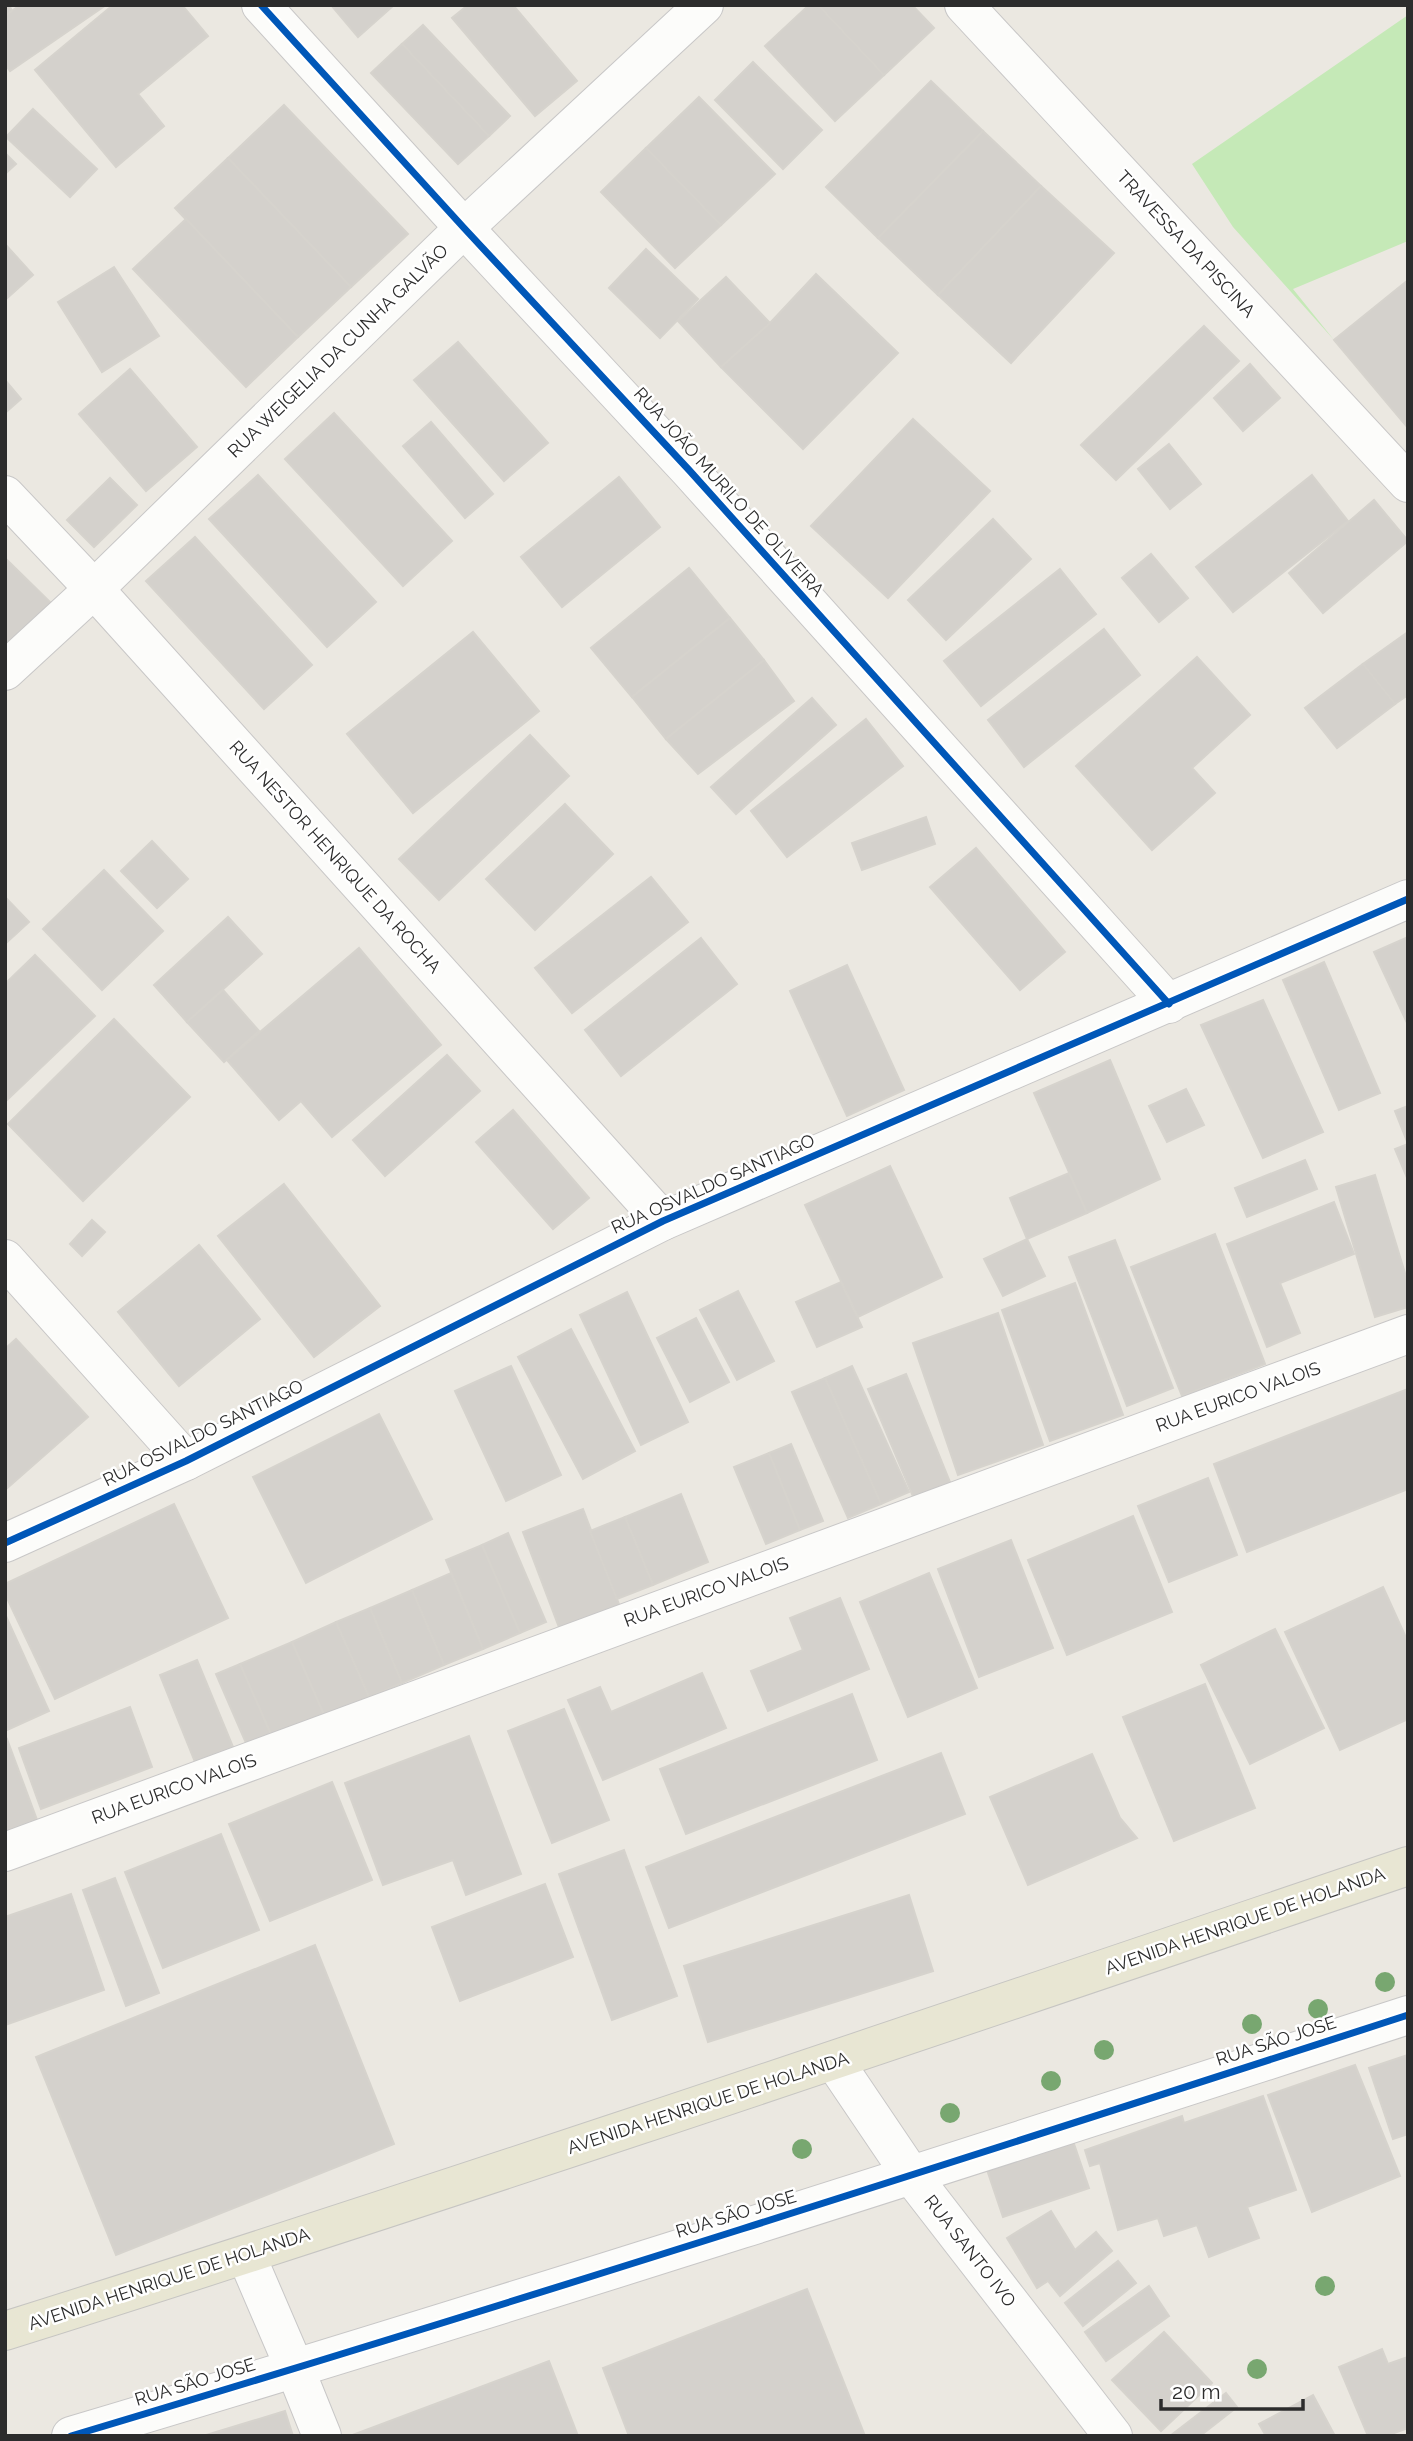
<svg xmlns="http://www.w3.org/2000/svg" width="1413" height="2441" viewBox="0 0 1413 2441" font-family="Raleway,sans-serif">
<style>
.green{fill:#c5e9b7}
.building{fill:#d4d1cc;stroke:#d6d3cd;stroke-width:2}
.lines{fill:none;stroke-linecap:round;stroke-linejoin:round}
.minor-casing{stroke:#c8c7c7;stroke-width:40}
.secondary-casing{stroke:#c8c7c7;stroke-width:40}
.primary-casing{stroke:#c6c5c2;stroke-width:40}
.minor{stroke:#fcfcfa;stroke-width:38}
.secondary{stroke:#fcfcfa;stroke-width:38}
.primary{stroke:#e8e6d3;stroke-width:38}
.cycleway-casing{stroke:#fff;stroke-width:11}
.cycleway{stroke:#0057b8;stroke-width:7}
.tree{fill:#78a770}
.labels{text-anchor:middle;stroke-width:5;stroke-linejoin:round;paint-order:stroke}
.street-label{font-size:18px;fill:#2c2c2c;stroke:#fff}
</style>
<rect width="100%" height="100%" fill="#ebe8e1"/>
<path class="green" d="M1408 15V241L1293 289 1334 340 1233 227 1192 164Z"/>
<g class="building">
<path d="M5 5H9L12 11 5 16Z"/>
<path d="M20 5H106L10 71 5 64V16Z"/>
<path d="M113 5H182L208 36 138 94 164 126 116 167 35 70Z"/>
<path d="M331 5H394L358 37Z"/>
<path d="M468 5H513L577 81 535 116 452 18Z"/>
<path d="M809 5H818L884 75 835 121 765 46Z"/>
<path d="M818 5H912L934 28 884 75Z"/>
<path d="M423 25 510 116 489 136 402 44Z"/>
<path d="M402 44 489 136 458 164 371 73Z"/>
<path d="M753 62 822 130 783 169 715 100Z"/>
<path d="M931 81 983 131 878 238 826 187Z"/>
<path d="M699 97 775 174 721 225 646 148Z"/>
<path d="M284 105 408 234 351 287 228 158Z"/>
<path d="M33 109 97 169 70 197 6 137Z"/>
<path d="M983 131 1041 186 938 295 878 238Z"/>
<path d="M646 148 721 225 675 268 601 192Z"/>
<path d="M5 153 16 164 5 174Z"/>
<path d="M228 158 351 287 298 337 175 208Z"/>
<path d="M1041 186 1114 253 1011 363 938 295Z"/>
<path d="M186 219 298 337 246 387 133 269Z"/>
<path d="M5 244 33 275 5 300Z"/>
<path d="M646 249 698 299 660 338 609 288Z"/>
<path d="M114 267 159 336 102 372 58 302Z"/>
<path d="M816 274 898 353 803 449 721 367 770 323Z"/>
<path d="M726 277 770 323 721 367 678 321Z"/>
<path d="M1408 280V428L1334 340Z"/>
<path d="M1204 326 1239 361 1116 480 1081 445Z"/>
<path d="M458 342 548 443 504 481 414 380Z"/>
<path d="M1250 364 1280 398 1243 431 1214 398Z"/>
<path d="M130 369 197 447 146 491 79 414Z"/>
<path d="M5 380 21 399 5 413Z"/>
<path d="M334 413 452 541 403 586 285 459Z"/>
<path d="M913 419 990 491 888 598 811 526Z"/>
<path d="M431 422 493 494 465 518 403 446Z"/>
<path d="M1169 444 1201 484 1170 509 1138 469Z"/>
<path d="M258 475 376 602 327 647 209 519Z"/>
<path d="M1312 475 1348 521 1233 612 1196 567Z"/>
<path d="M619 477 660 527 562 607 521 557Z"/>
<path d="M110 478 137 505 94 547 67 520Z"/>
<path d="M1374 500 1408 541 1323 613 1289 573Z"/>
<path d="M993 519 1031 559 946 640 908 600Z"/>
<path d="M195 537 312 665 264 709 146 581Z"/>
<path d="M1151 554 1188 598 1159 622 1122 578Z"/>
<path d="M5 558 53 605 5 652Z"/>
<path d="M689 568 730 618 632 697 591 648Z"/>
<path d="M1060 569 1096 614 981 706 944 661Z"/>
<path d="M730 618 764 660 666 739 632 697Z"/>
<path d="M1104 629 1140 675 1024 767 988 720Z"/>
<path d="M473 632 539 711 413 813 347 734Z"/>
<path d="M1408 632V695L1395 704 1363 664Z"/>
<path d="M1197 657 1250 715 1192 768 1215 793 1152 850 1076 766Z"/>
<path d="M764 660 794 701 698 774 666 739Z"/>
<path d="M1363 664 1395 704 1337 748 1305 708Z"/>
<path d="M812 698 836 725 736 814 711 787Z"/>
<path d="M866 719 903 766 787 857 751 811Z"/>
<path d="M530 735 569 776 439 900 399 859Z"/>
<path d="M565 804 613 854 535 930 486 879Z"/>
<path d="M926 817 935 844 862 870 852 843Z"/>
<path d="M152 841 188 879 157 908 121 871Z"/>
<path d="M976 848 1065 952 1020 990 930 887Z"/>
<path d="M104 870 163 931 102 990 43 929Z"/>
<path d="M651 877 688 922 572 1013 535 968Z"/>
<path d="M5 897 29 922 5 944Z"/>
<path d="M228 917 262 954 187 1022 154 985Z"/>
<path d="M1408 937V1025L1374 952Z"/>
<path d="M701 938 737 984 621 1076 585 1030Z"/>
<path d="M359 948 441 1045 332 1137 301 1101 279 1120 227 1060Z"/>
<path d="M35 955 95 1016 5 1102V984Z"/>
<path d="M1324 962 1380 1093 1339 1110 1283 980Z"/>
<path d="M847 965 904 1090 847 1116 790 991Z"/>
<path d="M223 990 259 1031 224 1062 187 1022Z"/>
<path d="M1263 1000 1323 1132 1263 1158 1201 1025Z"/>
<path d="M114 1019 190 1097 83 1201 8 1124Z"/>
<path d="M447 1055 480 1091 385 1176 353 1140Z"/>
<path d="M1110 1060 1160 1179 1087 1213 1034 1093Z"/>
<path d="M1186 1089 1204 1125 1167 1142 1149 1106Z"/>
<path d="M1408 1106V1144L1395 1111Z"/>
<path d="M513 1110 589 1198 553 1229 476 1142Z"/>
<path d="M1408 1144V1180L1395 1149Z"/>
<path d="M1305 1160 1317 1189 1247 1217 1235 1188Z"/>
<path d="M890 1166 942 1277 858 1317 805 1205Z"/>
<path d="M1069 1173 1087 1213 1027 1239 1010 1198Z"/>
<path d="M1375 1175 1408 1283V1307L1375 1317 1336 1187Z"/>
<path d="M284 1184 380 1306 314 1357 218 1236Z"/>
<path d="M1334 1202 1354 1254 1280 1283 1300 1333 1267 1347 1227 1244Z"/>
<path d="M92 1220 105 1232 82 1256 70 1244Z"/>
<path d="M1215 1234 1265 1364 1182 1396 1131 1267Z"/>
<path d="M1027 1239 1045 1276 1003 1296 984 1259Z"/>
<path d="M1115 1240 1173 1388 1127 1406 1069 1257Z"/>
<path d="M199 1245 260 1319 179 1386 118 1312Z"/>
<path d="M841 1282 862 1327 817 1347 796 1302Z"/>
<path d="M1075 1283 1123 1415 1050 1441 1002 1310Z"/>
<path d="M738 1291 774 1361 737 1380 700 1310Z"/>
<path d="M627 1292 688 1422 641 1445 580 1315Z"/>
<path d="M998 1313 1043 1445 958 1475 913 1343Z"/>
<path d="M696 1318 729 1382 690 1402 657 1338Z"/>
<path d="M571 1329 635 1451 583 1479 518 1357Z"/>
<path d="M16 1339 88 1417 5 1490V1349Z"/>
<path d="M511 1366 561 1475 506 1501 455 1391Z"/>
<path d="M852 1366 909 1492 881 1504 825 1378Z"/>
<path d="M906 1374 954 1492 917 1506 868 1389Z"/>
<path d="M825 1378 881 1504 848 1518 792 1392Z"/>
<path d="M1408 1389V1489L1247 1552 1214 1464Z"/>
<path d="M379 1414 432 1519 306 1583 253 1477Z"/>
<path d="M791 1444 823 1521 800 1530 769 1453Z"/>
<path d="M769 1453 800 1530 766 1544 734 1467Z"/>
<path d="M1208 1478 1237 1555 1169 1582 1138 1506Z"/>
<path d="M681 1494 708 1562 653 1585 625 1517Z"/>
<path d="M174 1504 228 1618 55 1699 5 1594V1584Z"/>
<path d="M583 1509 620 1607 560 1630 523 1532Z"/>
<path d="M1133 1516 1172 1612 1067 1655 1028 1560Z"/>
<path d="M625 1517 653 1585 617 1599 590 1531Z"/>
<path d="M508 1533 546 1622 520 1633 482 1545Z"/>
<path d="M1011 1540 1053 1648 979 1677 938 1569Z"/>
<path d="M482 1545 520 1633 483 1649 446 1560Z"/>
<path d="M451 1573 483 1649 444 1665 412 1590Z"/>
<path d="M929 1573 977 1688 908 1717 860 1602Z"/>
<path d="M1383 1587 1408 1642V1719L1340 1750 1285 1632Z"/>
<path d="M412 1590 444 1665 402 1683 370 1608Z"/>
<path d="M840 1598 869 1669 768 1711 751 1671 803 1650 790 1618Z"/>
<path d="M370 1608 402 1683 369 1697 336 1622Z"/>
<path d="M5 1614 49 1711 5 1731Z"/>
<path d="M336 1622 369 1697 325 1717 292 1642Z"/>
<path d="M1275 1629 1324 1728 1250 1764 1201 1665Z"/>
<path d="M292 1642 325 1717 273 1739 240 1664Z"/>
<path d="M197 1660 233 1747 195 1762 160 1675Z"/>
<path d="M240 1664 273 1739 249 1750 216 1674Z"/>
<path d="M702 1673 726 1728 603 1780 568 1700 600 1687 611 1712Z"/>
<path d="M1205 1684 1255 1808 1174 1841 1123 1717Z"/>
<path d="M852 1694 877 1760 686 1834 660 1769Z"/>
<path d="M130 1707 152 1767 41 1809 19 1748Z"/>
<path d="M564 1709 609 1820 552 1843 508 1731Z"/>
<path d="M469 1736 521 1874 466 1895 453 1860 383 1885 345 1783Z"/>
<path d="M7 1739 37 1820 5 1831V1740Z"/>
<path d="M941 1753 965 1814 669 1928 646 1867Z"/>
<path d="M1092 1754 1120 1818 1137 1838 1028 1885 990 1797Z"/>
<path d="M332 1782 372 1880 270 1921 229 1824Z"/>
<path d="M221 1834 259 1930 163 1968 125 1872Z"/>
<path d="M624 1850 677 1996 612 2020 559 1874Z"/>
<path d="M115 1878 159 1993 126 2006 83 1890Z"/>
<path d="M545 1884 573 1957 460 2001 432 1927Z"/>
<path d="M71 1894 104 1990 5 2025V1917Z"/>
<path d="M909 1895 933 1971 708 2042 684 1966Z"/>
<path d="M315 1945 394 2144 116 2255 36 2057Z"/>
<path d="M1408 2055V2134L1393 2139 1369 2068Z"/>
<path d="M1355 2065 1400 2176 1312 2212 1268 2095Z"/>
<path d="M1263 2096 1296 2190 1247 2207 1259 2238 1209 2257 1197 2225 1164 2236 1158 2218 1118 2230 1100 2163 1090 2166 1085 2150 1182 2116 1184 2123Z"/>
<path d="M1071 2135 1089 2188 1003 2217 985 2164Z"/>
<path d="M1051 2211 1075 2250 1096 2232 1112 2251 1060 2296 1048 2281 1037 2288 1007 2238Z"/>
<path d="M1118 2261 1136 2283 1083 2326 1065 2303Z"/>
<path d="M1149 2286 1169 2316 1106 2361 1085 2332Z"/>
<path d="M807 2289 865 2436H629L603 2368Z"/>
<path d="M1164 2332 1212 2383 1161 2431 1112 2380Z"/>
<path d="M1382 2349 1388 2364 1408 2357V2428L1386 2436H1368L1339 2367Z"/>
<path d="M549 2361 578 2436H350Z"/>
<path d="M1226 2393 1237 2407 1200 2436H1170Z"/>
<path d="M1313 2395 1335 2436H1266L1259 2424Z"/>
<path d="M285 2411 293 2436H203Z"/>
</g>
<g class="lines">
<g class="minor-casing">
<g id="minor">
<path d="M261 5 464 228 689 470 1169 1004"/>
<path d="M964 5 1408 483"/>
<path d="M5 495 94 589 663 1221"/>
<path d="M5 671 94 589 464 228 704 5"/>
<path d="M5 1259 186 1461"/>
<path d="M5 1543 186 1461 663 1221 1408 899"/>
<path d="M834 2061 911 2175 1113 2436"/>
<path d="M246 2255 295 2369 322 2436"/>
<path d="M71 2436C519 2302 964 2159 1408 2015"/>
</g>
</g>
<g class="secondary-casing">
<path id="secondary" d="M5 1852 1408 1334"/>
</g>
<g class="primary-casing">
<path id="primary" d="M5 2331C475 2183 941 2024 1408 1866"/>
</g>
<use href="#minor" class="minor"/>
<use href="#secondary" class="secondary"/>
<use href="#primary" class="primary"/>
<g class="cycleway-casing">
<g id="cycleway">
<path d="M261 5 464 228 689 470 1169 1004"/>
<path d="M5 1543 186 1461 663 1221 1408 899"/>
<path d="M71 2436C519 2302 964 2159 1408 2015"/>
</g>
</g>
<use href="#cycleway" class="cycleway"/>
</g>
<g class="tree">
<circle cx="1385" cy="1982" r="10"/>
<circle cx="1318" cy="2009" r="10"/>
<circle cx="1252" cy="2024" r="10"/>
<circle cx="1104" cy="2050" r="10"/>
<circle cx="1051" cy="2081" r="10"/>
<circle cx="950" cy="2113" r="10"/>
<circle cx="802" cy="2149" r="10"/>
<circle cx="1325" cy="2286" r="10"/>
<circle cx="1257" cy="2369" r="10"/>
</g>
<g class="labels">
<g class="street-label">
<text transform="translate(1186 244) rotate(47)" y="6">TRAVESSA DA PISCINA</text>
<text transform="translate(338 351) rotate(-44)" y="6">RUA WEIGELIA DA CUNHA GALVÃO</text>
<text transform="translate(729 492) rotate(48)" y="6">RUA JOÃO MURILO DE OLIVEIRA</text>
<text transform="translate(335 857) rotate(48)" y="6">RUA NESTOR HENRIQUE DA ROCHA</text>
<text transform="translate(713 1184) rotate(-24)" y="6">RUA OSVALDO SANTIAGO</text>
<text transform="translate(1238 1397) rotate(-20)" y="6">RUA EURICO VALOIS</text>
<text transform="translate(203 1433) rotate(-26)" y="6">RUA OSVALDO SANTIAGO</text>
<text transform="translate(706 1592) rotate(-20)" y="6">RUA EURICO VALOIS</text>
<text transform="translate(174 1789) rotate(-20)" y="6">RUA EURICO VALOIS</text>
<text transform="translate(1245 1921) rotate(-19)" y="6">AVENIDA HENRIQUE DE HOLANDA</text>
<text transform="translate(1276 2041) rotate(-18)" y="6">RUA SÃO JOSE</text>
<text transform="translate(708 2103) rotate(-18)" y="6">AVENIDA HENRIQUE DE HOLANDA</text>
<text transform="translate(736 2214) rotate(-17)" y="6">RUA SÃO JOSE</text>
<text transform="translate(970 2251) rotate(52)" y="6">RUA SANTO IVO</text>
<text transform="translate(169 2279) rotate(-18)" y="6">AVENIDA HENRIQUE DE HOLANDA</text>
<text transform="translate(195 2382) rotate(-17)" y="6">RUA SÃO JOSE</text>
</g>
</g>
<rect width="1413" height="2441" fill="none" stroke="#2c2c2c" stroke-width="14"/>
<path d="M1161 2399v10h142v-10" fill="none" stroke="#2c2c2c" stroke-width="3.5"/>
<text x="1172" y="2399" font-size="21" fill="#2c2c2c" stroke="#ffffff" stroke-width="5" paint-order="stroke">20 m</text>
</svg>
